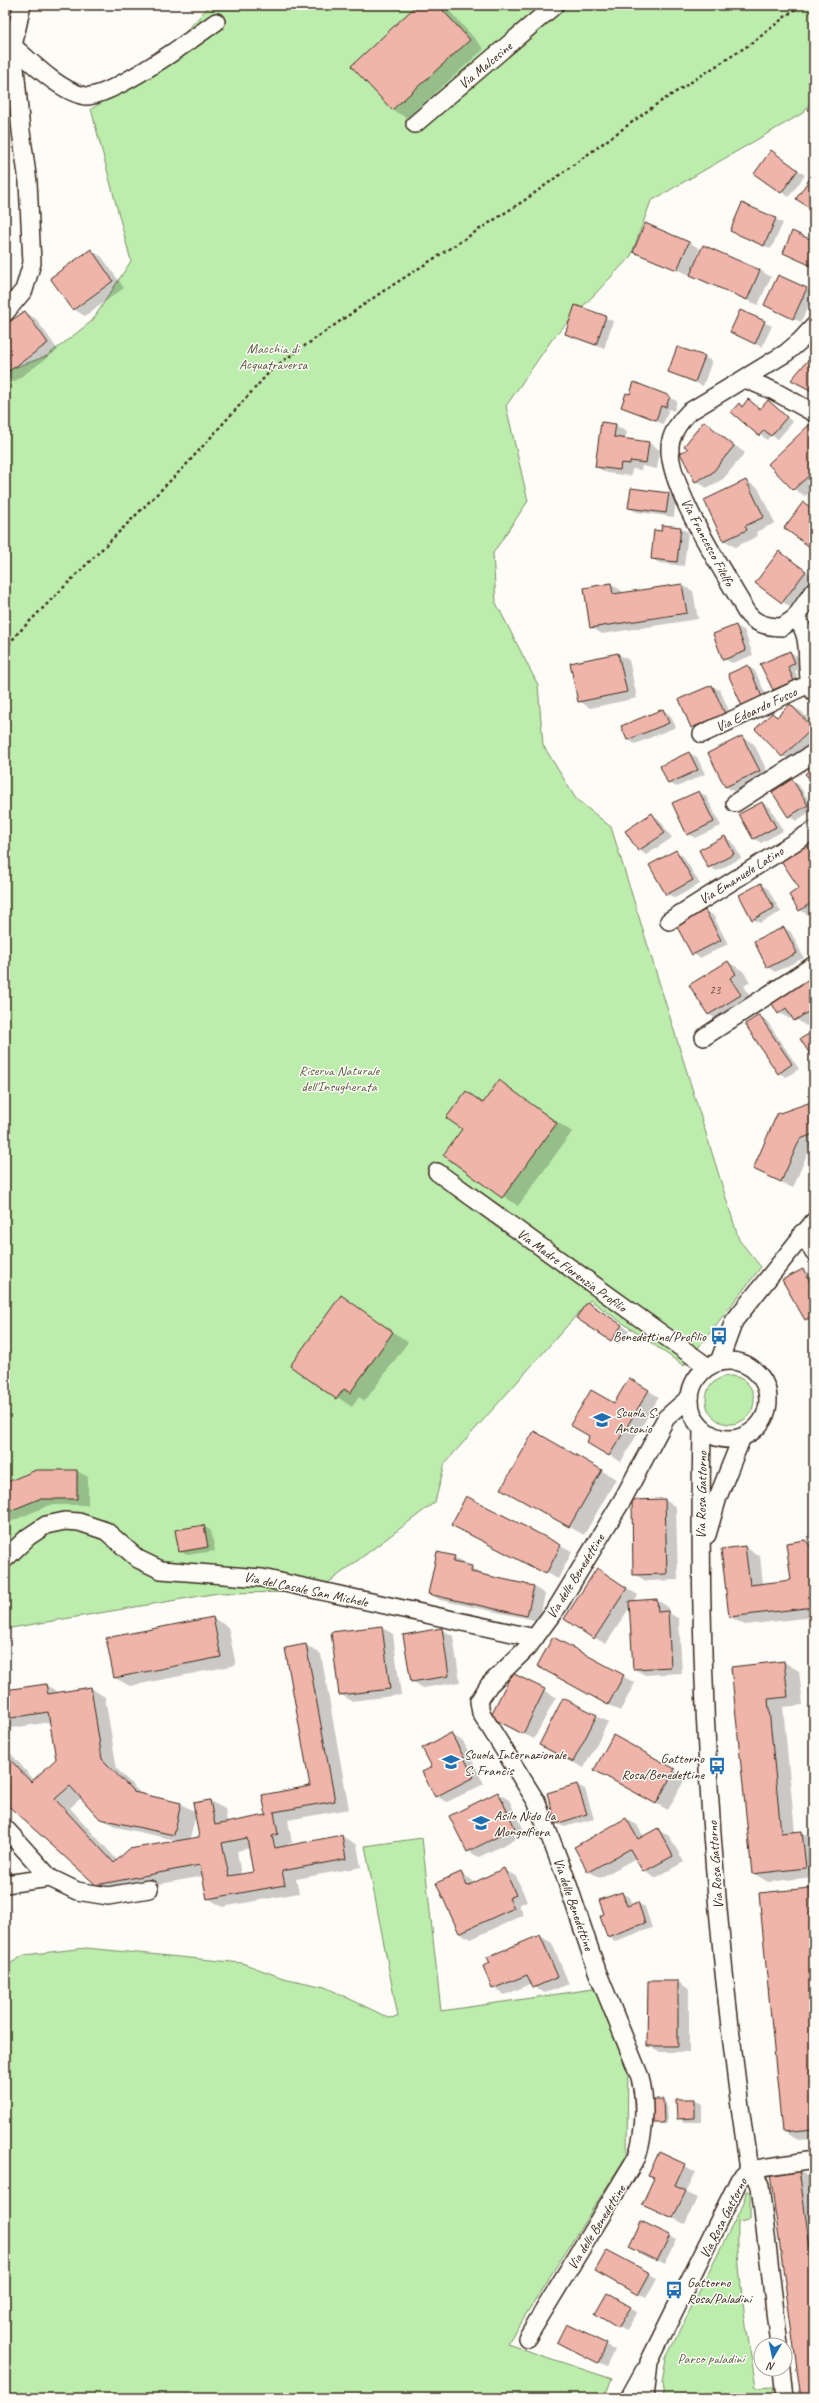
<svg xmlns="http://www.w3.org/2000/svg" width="819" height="2403" viewBox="0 0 819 2403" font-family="Caveat,sans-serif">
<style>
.green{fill:#bcedad;stroke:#7c8c66}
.shadow{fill:#0003;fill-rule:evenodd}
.building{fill:#f0b5aa;stroke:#3b2a1e;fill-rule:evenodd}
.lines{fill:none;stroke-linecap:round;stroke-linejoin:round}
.minor-casing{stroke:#3b2a1e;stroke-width:20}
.path{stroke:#3b2a1e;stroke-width:2.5;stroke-dasharray:3 3;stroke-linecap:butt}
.minor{stroke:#fdfcf7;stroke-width:17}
.labels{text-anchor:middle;stroke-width:3;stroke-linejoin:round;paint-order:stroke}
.number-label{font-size:12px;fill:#684d41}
.street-label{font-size:14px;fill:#3b2a1e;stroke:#fdfcf7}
.park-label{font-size:14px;fill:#5b5b42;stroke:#fdfcf7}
.poi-label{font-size:14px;fill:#3b2a1e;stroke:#fdfcf7;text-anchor:start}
</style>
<rect width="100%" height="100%" fill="#fdfcf7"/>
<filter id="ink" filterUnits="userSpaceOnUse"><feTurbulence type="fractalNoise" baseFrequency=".025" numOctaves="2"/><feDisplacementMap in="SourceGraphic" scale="8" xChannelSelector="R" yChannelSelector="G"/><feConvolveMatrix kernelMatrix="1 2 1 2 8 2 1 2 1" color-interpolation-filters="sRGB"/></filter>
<g filter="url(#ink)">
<g class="green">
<path d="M210 5H814V99L803 113 651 201 631 256 553 338 506 406 528 501 493 553 496 603 538 685 543 745 576 799 611 827 739 1240 761 1267 684 1366 590 1300 445 1463 435 1502 316 1592 218 1593 5 1629V371L47 356 92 321 131 261 91 109 147 75Z"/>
<circle cx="730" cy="1400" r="24"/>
<path d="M422 1838 441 2011 600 1988 628 2060 627 2155 507 2344 612 2379 604 2398H5V1967L24 1955 86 1948 242 1963 283 1978 325 1987 389 2018 398 2017 365 1846Z"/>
<path d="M746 2191 750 2192V2219L738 2221C736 2277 748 2334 756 2388L773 2387 774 2398H664L662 2382 666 2358 744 2202Z"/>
</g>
<g class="shadow">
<path d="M419 5H444L484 49 407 118 392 110 352 66Z"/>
<path d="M779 156 805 175 789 197 755 174Z"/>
<path d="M775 219 783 223 771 249 739 234Z"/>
<path d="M689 242 700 249 696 258 698 259 760 270 771 277 758 305 635 251Z"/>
<path d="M814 242V267L784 253Z"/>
<path d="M91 250 102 257 124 288 85 316 73 309Z"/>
<path d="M778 276 814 293 801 322 765 305Z"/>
<path d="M576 306 613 321 604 349 566 334Z"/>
<path d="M741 311 772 326 762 347 731 332Z"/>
<path d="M25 312 36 319 58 350 14 382 5 376V326Z"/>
<path d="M704 357 712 361 703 386 669 372Z"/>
<path d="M635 384 677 401 674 411 669 409 663 424 622 407 630 395Z"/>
<path d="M748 400 761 409 768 402 793 422 778 439 771 435 767 440 733 412 739 404 743 406Z"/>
<path d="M704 422 745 453 723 479 707 488 696 481 690 449Z"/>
<path d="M615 425 627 432 625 440 649 443 660 450 657 469 642 466 641 470 632 469 631 476 607 473 596 467Z"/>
<path d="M810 426 814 428V488L805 496 794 489 770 464Z"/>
<path d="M746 481 758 488 775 523 756 532 758 536 735 547 724 540Z"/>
<path d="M632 489 669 494 676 498 674 517 637 512 629 508Z"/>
<path d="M680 528 688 532 684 566 660 563 652 559 662 532Z"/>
<path d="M780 553 813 576 790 607 756 583Z"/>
<path d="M611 584 622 591 623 594 682 585 693 591 698 619 602 634 591 627Z"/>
<path d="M736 626 744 630 753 655 732 663 724 659Z"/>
<path d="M790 652 797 656 802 668 795 671 801 685 781 694 773 690Z"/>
<path d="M618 654 629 660 637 698 590 708 579 701 571 664Z"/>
<path d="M748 666 755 671 769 701 750 709Z"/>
<path d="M712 686 720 690 732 718 700 732 692 728 680 699Z"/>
<path d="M791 705 802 712 814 725V744L794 763 783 756 773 714 778 717Z"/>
<path d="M663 710 670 715 676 727 635 744 628 740Z"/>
<path d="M742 737 754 744 770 777 737 793 726 787 709 753Z"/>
<path d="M689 753 697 757 705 774 677 787 669 783Z"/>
<path d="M792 781 799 785 814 809 796 821 789 816Z"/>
<path d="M699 792 706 796 721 826 695 838 688 834Z"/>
<path d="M762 803 770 807 783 831 761 843 753 838Z"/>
<path d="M652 815 659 819 672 838 646 855 639 850Z"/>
<path d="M725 837 732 841 741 858 717 871 709 867Z"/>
<path d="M805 844 814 849V915L811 917 800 910Z"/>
<path d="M676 851 683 856 700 884 675 898 667 894Z"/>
<path d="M761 884 768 889 781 912 760 923 753 919Z"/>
<path d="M705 911 713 915 728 944 700 958 693 954Z"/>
<path d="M784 928 791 932 804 958 775 972 768 967Z"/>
<path d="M728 962 743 971 750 982 744 986 755 1004 723 1023 708 1014Z"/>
<path d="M814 976V1021L806 1026 793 1017 790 1019 779 1013Z"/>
<path d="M759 1016 767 1021 799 1069 786 1077 779 1073Z"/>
<path d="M499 1082 572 1132 518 1206 444 1155 463 1129 466 1092 484 1103Z"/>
<path d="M814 1102V1144L811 1145 793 1188 754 1169Z"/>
<path d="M803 1270 810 1274 814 1281 813 1323 806 1319Z"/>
<path d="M341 1297 408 1342 365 1401 359 1397 352 1407 292 1366Z"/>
<path d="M595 1307 629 1330 619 1344 578 1317Z"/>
<path d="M629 1379 659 1397 621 1462 589 1443Z"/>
<path d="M535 1433 616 1479 584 1535 503 1489Z"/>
<path d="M37 1471H77L88 1477V1505H50L5 1524V1484Z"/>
<path d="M467 1498 572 1552 558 1579 464 1531Z"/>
<path d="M665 1500 676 1507 678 1580 646 1581 634 1574Z"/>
<path d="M204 1526 211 1531 215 1551 187 1555 180 1551Z"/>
<path d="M805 1541 814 1547V1617L745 1625 730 1617 745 1547 760 1556 763 1584 792 1581Z"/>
<path d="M454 1557 466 1564 465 1566 483 1574 482 1576 534 1587 545 1594 539 1621 440 1600 429 1593Z"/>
<path d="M608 1576 638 1595 634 1602 657 1600 668 1607 669 1613 679 1619 682 1673 645 1675 634 1669 630 1607 606 1644 595 1638Z"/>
<path d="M213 1618 228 1627 236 1665 130 1686 115 1678 107 1639Z"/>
<path d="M381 1627 393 1634 401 1695 351 1701 340 1694Z"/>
<path d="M441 1629 453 1636 460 1682 423 1688 412 1681Z"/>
<path d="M554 1638 635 1683 620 1711 550 1673Z"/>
<path d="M306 1645 321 1654 349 1809 288 1820 292 1843 287 1844V1847L342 1836 357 1845 361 1867 296 1879 299 1893 222 1907 208 1898 203 1876 112 1893 96 1884 5 1802V1747L34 1780 57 1759 51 1722 5 1729V1691L46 1685 60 1693 91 1688 105 1697 117 1769 142 1795 181 1804 195 1812 210 1801 225 1809 227 1823 267 1816 311 1787ZM82 1797 101 1818 116 1827 180 1841 118 1861 70 1808ZM196 1814 200 1838 190 1839ZM250 1848 255 1872 241 1875 237 1851Z"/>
<path d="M784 1662 799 1671 803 1705 783 1707 795 1832H802L814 1839V1877L768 1882 753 1873 732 1667Z"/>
<path d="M513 1674 556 1697 534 1739 502 1723Z"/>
<path d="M596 1716 608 1722 584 1768 551 1751Z"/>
<path d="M451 1735 463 1741 484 1784 447 1802 436 1796 433 1767Z"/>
<path d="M613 1737 686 1777 668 1810 606 1776Z"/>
<path d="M577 1785 585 1789 594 1819 564 1827 556 1823Z"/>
<path d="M498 1793 509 1800 526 1834 479 1857 468 1851Z"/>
<path d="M626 1819 637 1825 644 1837 658 1830 669 1836 684 1862 655 1878 644 1871 636 1858 600 1878 588 1871Z"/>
<path d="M504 1870 516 1876 527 1901 519 1905 524 1915 471 1939 460 1933 437 1884 461 1873 472 1880 474 1884Z"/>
<path d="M810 1889 814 1891V2139L798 2140 783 2131 760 1894Z"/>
<path d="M622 1893 629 1897 632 1905 638 1903 645 1907 652 1928 615 1941 608 1936 605 1914Z"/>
<path d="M540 1936 552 1943 569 1984 545 1993 534 1987 532 1983 505 1995 493 1988Z"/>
<path d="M678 1982 689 1989V2052H659L648 2045Z"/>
<path d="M651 2100 666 2102 667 2124 652 2122Z"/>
<path d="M695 2100 702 2104V2122H685L678 2118Z"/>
<path d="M660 2154 696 2172 686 2192 697 2198 685 2224 655 2210V2179Z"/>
<path d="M799 2171 814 2180V2398H802Z"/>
<path d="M669 2236 676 2240 665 2264 638 2251Z"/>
<path d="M607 2251 657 2278 646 2298 596 2271Z"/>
<path d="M608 2295 638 2312 626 2331 596 2314Z"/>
<path d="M567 2326 614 2350 606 2366 566 2346Z"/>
</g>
<g class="building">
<path d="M417 5H438L470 40 392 110 351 66Z"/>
<path d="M771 150 798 170 781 193 754 174Z"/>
<path d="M813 174 814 175V211L796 199Z"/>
<path d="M742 203 776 218 764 246 730 231Z"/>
<path d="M645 223 689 242 677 270 633 252Z"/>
<path d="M792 231 814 241V267L783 253Z"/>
<path d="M703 245 760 270 747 300 690 275Z"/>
<path d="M91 249 113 281 73 310 50 278Z"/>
<path d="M778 275 807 288 793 319 764 305Z"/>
<path d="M575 305 606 316 596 345 565 334Z"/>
<path d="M740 310 765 321 755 344 730 332Z"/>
<path d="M25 311 48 343 5 374V325Z"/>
<path d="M677 347 705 356 695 382 668 372Z"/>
<path d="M808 360 814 363V392L791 380Z"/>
<path d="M634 382 670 396 666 407 661 406 656 420 621 407 626 393 630 394Z"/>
<path d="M748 399 760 409 768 400 787 417 771 436 764 430 759 436 731 412 739 403 742 407Z"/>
<path d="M704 421 734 446 712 473 695 482 680 453 688 449 684 446Z"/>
<path d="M601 422 616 424 614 437 649 442 646 463 630 461V464L621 463 620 470 595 467Z"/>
<path d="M810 424 814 428V471L793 490 768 464Z"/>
<path d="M746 480 764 517 745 526 747 530 723 541 704 500Z"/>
<path d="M631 488 669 493 666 513 628 508Z"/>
<path d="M803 502 814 510V550L784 528Z"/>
<path d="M662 525 681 527 677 562 651 559 654 530 661 531Z"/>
<path d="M779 551 806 571 782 603 755 583Z"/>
<path d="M611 583 613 594 682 584 687 613 590 628 584 588Z"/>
<path d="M736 625 746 651 723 660 713 634Z"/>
<path d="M790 651 795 663 788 667 794 681 773 690 760 664Z"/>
<path d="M618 653 627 692 578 702 570 663Z"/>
<path d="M748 665 762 697 742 706 728 674Z"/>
<path d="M712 685 725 714 691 728 679 699Z"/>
<path d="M790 704 813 728 782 757 755 729 772 713 777 717Z"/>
<path d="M663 709 669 723 627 740 621 726Z"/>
<path d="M742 736 760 771 725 787 708 753Z"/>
<path d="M689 752 698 770 668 784 660 766Z"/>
<path d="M814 766V783L805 774Z"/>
<path d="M792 779 808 805 788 817 772 792Z"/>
<path d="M699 791 714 822 687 835 672 803Z"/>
<path d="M762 802 776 827 753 839 739 814Z"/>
<path d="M652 813 665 833 638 851 625 831Z"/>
<path d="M725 836 734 854 708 868 699 850Z"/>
<path d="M805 843 814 856V901L799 911 789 895 799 888 780 859Z"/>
<path d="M676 850 693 880 666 895 649 865Z"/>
<path d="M761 883 774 908 752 920 739 895Z"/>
<path d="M705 910 721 940 692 955 676 925Z"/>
<path d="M784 927 797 953 767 968 754 941Z"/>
<path d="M728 961 736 974 730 978 741 995 708 1015 689 985Z"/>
<path d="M814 975V1008L794 1021 786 1008 778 1014 771 1002Z"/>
<path d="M759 1015 792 1064 778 1074 745 1024Z"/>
<path d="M814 1031V1055L812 1057 800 1039Z"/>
<path d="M499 1080 557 1123 502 1198 443 1155 462 1129 446 1118 466 1091 483 1103Z"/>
<path d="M814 1101V1134L800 1139 781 1182 753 1169 777 1114Z"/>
<path d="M803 1269 814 1289V1315L805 1320 782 1280Z"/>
<path d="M341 1295 393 1332 350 1393 344 1389 336 1399 290 1366Z"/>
<path d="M587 1302 622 1325 611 1341 576 1318Z"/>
<path d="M629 1378 649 1390 609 1456 587 1443 589 1436 570 1425 591 1390 614 1403Z"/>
<path d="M534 1431 602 1470 569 1527 501 1489Z"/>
<path d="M36 1470H77V1499H39L5 1513V1483Z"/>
<path d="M466 1496 561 1545 546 1574 451 1525Z"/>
<path d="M665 1499 667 1574 633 1575 632 1500Z"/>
<path d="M204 1525 208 1547 179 1552 175 1530Z"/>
<path d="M805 1540 814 1550V1607L729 1617 721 1549 745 1546 750 1585 791 1580 786 1543Z"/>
<path d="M437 1552 455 1556 453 1562 472 1566 471 1572 534 1586 527 1616 428 1594Z"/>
<path d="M597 1568 627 1588 594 1639 564 1619Z"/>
<path d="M657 1599 658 1612 668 1611 671 1667 633 1669 629 1601Z"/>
<path d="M213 1617 221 1657 114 1678 106 1638Z"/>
<path d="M382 1626 390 1689 339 1695 331 1632Z"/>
<path d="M442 1628 449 1676 411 1682 403 1635Z"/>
<path d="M553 1637 624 1675 608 1705 537 1666Z"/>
<path d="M306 1644 335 1801 274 1812 278 1834 272 1836 275 1848 342 1835 346 1859 282 1871 285 1885 207 1899 200 1865 96 1885 5 1803V1754L31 1782 56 1759 48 1712 5 1719V1690L46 1684 48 1694 91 1687 102 1759 134 1792 181 1803 174 1835 100 1819 70 1786 55 1799 114 1863 129 1849 199 1837 193 1803 210 1800 215 1825 266 1815 262 1795 310 1786 285 1648ZM247 1838 253 1872 229 1876 222 1843Z"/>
<path d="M784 1661 788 1697 768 1699 781 1833 802 1831 806 1868 752 1874 731 1667Z"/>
<path d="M512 1673 545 1689 523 1734 490 1717Z"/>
<path d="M563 1698 597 1715 573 1762 539 1745Z"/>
<path d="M451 1733 474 1777 435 1797 422 1772 432 1767 422 1748Z"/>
<path d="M613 1735 675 1769 656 1804 594 1770Z"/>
<path d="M577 1784 587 1814 556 1824 547 1793Z"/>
<path d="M498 1792 515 1828 467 1852 449 1816Z"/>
<path d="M626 1818 638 1839 658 1828 673 1856 643 1872 630 1849 588 1872 574 1847Z"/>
<path d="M504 1868 516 1895 509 1898 514 1908 459 1933 436 1883 461 1872 467 1886Z"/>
<path d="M810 1888 814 1922V2129L782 2132 759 1893Z"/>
<path d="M622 1892 627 1906 638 1902 645 1923 607 1937 600 1916 604 1914 599 1900Z"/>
<path d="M540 1935 558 1977 533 1988 527 1975 492 1989 483 1966 490 1963 487 1957Z"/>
<path d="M648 1981H678V2046H647Z"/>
<path d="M650 2099H663L664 2123H651Z"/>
<path d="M676 2099H695V2118L677 2119Z"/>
<path d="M659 2152 685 2164 675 2186 686 2191 673 2218 642 2204 654 2178 648 2176Z"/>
<path d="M799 2170 814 2276V2398H801L770 2174Z"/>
<path d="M641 2221 670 2235 657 2261 629 2247Z"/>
<path d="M607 2250 650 2273 638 2295 595 2271Z"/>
<path d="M607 2293 631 2307 618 2328 595 2314Z"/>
<path d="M566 2324 607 2344 598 2363 557 2342Z"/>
</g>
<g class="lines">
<g class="minor-casing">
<g id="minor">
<path d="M13 46C31 62 61 92 85 96 109 99 194 38 216 22"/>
<path d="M415 124 555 5"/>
<path d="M5 313 24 290 32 263 28 182 21 131 13 46 22 5"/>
<path d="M814 326 800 341 786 353 689 412C681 420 674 429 671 440 661 476 722 569 741 602 748 621 762 627 782 627L795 618 814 590"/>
<path d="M745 379 774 391 814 413"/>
<path d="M795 618C816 638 801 669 814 692"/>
<path d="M702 734 809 684"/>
<path d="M735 803 814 753"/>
<path d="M669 921 814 830"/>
<path d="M704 1037 814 965"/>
<path d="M437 1172 708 1367"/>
<path d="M802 1233 814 1252"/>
<circle cx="729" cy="1400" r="39"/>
<path d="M719 1362 734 1321 814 1221"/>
<path d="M702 1429C697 1677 712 1924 749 2170L755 2174 760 2186 779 2345"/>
<path d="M707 1535 718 1497 742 1437"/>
<path d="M5 1559 28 1537 46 1525 65 1521 79 1522 106 1531 138 1559 161 1570 262 1578 535 1638"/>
<path d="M5 1828 50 1878"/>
<path d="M5 1884 50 1878 77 1891 108 1896 149 1889"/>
<path d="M749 2170 814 2160"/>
<path d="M527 2338 637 2157C645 2131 646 2103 640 2077L597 1971 564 1873 536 1801 481 1713 479 1701 489 1685 528 1647 558 1606 623 1499 666 1418 690 1397"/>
<path d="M782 2369 785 2398"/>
<path d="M629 2398 644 2371"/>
<path d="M645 2398 649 2362 739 2180 749 2170"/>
</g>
</g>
<path class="path" d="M5 649 17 634 185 466 273 368 382 292 525 200 657 104 752 43 800 5"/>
<use href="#minor" class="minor"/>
</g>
</g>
<defs>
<g id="bus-bare" transform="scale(1.38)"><path d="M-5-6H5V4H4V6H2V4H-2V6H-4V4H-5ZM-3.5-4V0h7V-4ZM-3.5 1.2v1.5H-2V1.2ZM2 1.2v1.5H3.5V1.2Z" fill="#1f6fb2" stroke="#fdfcf7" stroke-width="2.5" paint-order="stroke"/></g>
<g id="school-bare" transform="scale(1.38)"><path d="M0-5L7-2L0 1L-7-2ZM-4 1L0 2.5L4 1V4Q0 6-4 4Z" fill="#1f6fb2" stroke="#fdfcf7" stroke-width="2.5" paint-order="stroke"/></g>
</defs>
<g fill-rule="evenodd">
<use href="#bus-bare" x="719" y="1336"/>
<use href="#school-bare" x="602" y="1420"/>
<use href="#school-bare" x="451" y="1762"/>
<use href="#bus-bare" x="717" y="1766"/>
<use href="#school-bare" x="481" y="1823"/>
<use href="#bus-bare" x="674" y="2290"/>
</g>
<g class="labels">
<g class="number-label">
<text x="715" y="994">23</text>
</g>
<g class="street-label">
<text transform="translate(485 65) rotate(-40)" y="5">Via Malcesine</text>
<text transform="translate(708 542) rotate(62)" y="5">Via Francesco Filelfo</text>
<text transform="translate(756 709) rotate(-25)" y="5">Via Edoardo Fusco</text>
<text transform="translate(741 875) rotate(-32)" y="5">Via Emanuele Latino</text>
<text transform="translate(572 1270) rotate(36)" y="5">Via Madre Florenzia Profilio</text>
<text transform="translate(701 1495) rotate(-89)" y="5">Via Rosa Gattorno</text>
<text transform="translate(575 1576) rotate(-58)" y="5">Via delle Benedettine</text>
<text transform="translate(306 1589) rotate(12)" y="5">Via del Casale San Michele</text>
<text transform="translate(715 1865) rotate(-94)" y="5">Via Rosa Gattorno</text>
<text transform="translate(574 1904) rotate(71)" y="5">Via delle Benedettine</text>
<text transform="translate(723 2218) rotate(-63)" y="5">Via Rosa Gattorno</text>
<text transform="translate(596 2227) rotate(-58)" y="5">Via delle Benedettine</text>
</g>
<g class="park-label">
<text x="273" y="353">Macchia di<tspan x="273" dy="16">Acquatraversa</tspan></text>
<text x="339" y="1075">Riserva Naturale<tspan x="339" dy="16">dell'Insugherata</tspan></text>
<text x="711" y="2363">Parco paladini</text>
</g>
<g class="poi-label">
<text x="706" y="1341" text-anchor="end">Benedettine/Profilio</text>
<text x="615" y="1417">Scuola S.<tspan x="615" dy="16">Antonio</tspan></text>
<text x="464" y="1759">Scuola Internazionale<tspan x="464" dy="16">S. Francis</tspan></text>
<text x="704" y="1763" text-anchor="end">Gattorno<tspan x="704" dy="16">Rosa/Benedettine</tspan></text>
<text x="494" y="1820">Asilo Nido La<tspan x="494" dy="16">Mongolfiera</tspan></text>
<text x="687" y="2287">Gattorno<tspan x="687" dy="16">Rosa/Paladini</tspan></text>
</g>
</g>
<rect width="819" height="2403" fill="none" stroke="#fdfcf7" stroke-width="20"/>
<rect x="10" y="10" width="799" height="2383" fill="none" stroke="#3b2a1e" stroke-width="1.5" filter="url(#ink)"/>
<g transform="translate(773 2357) rotate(189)"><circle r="19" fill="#fdfcf7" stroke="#afa8a0"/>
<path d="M0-3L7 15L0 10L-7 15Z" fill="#1f6fb2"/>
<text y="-6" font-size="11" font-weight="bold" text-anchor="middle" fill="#3b2a1e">N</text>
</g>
</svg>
